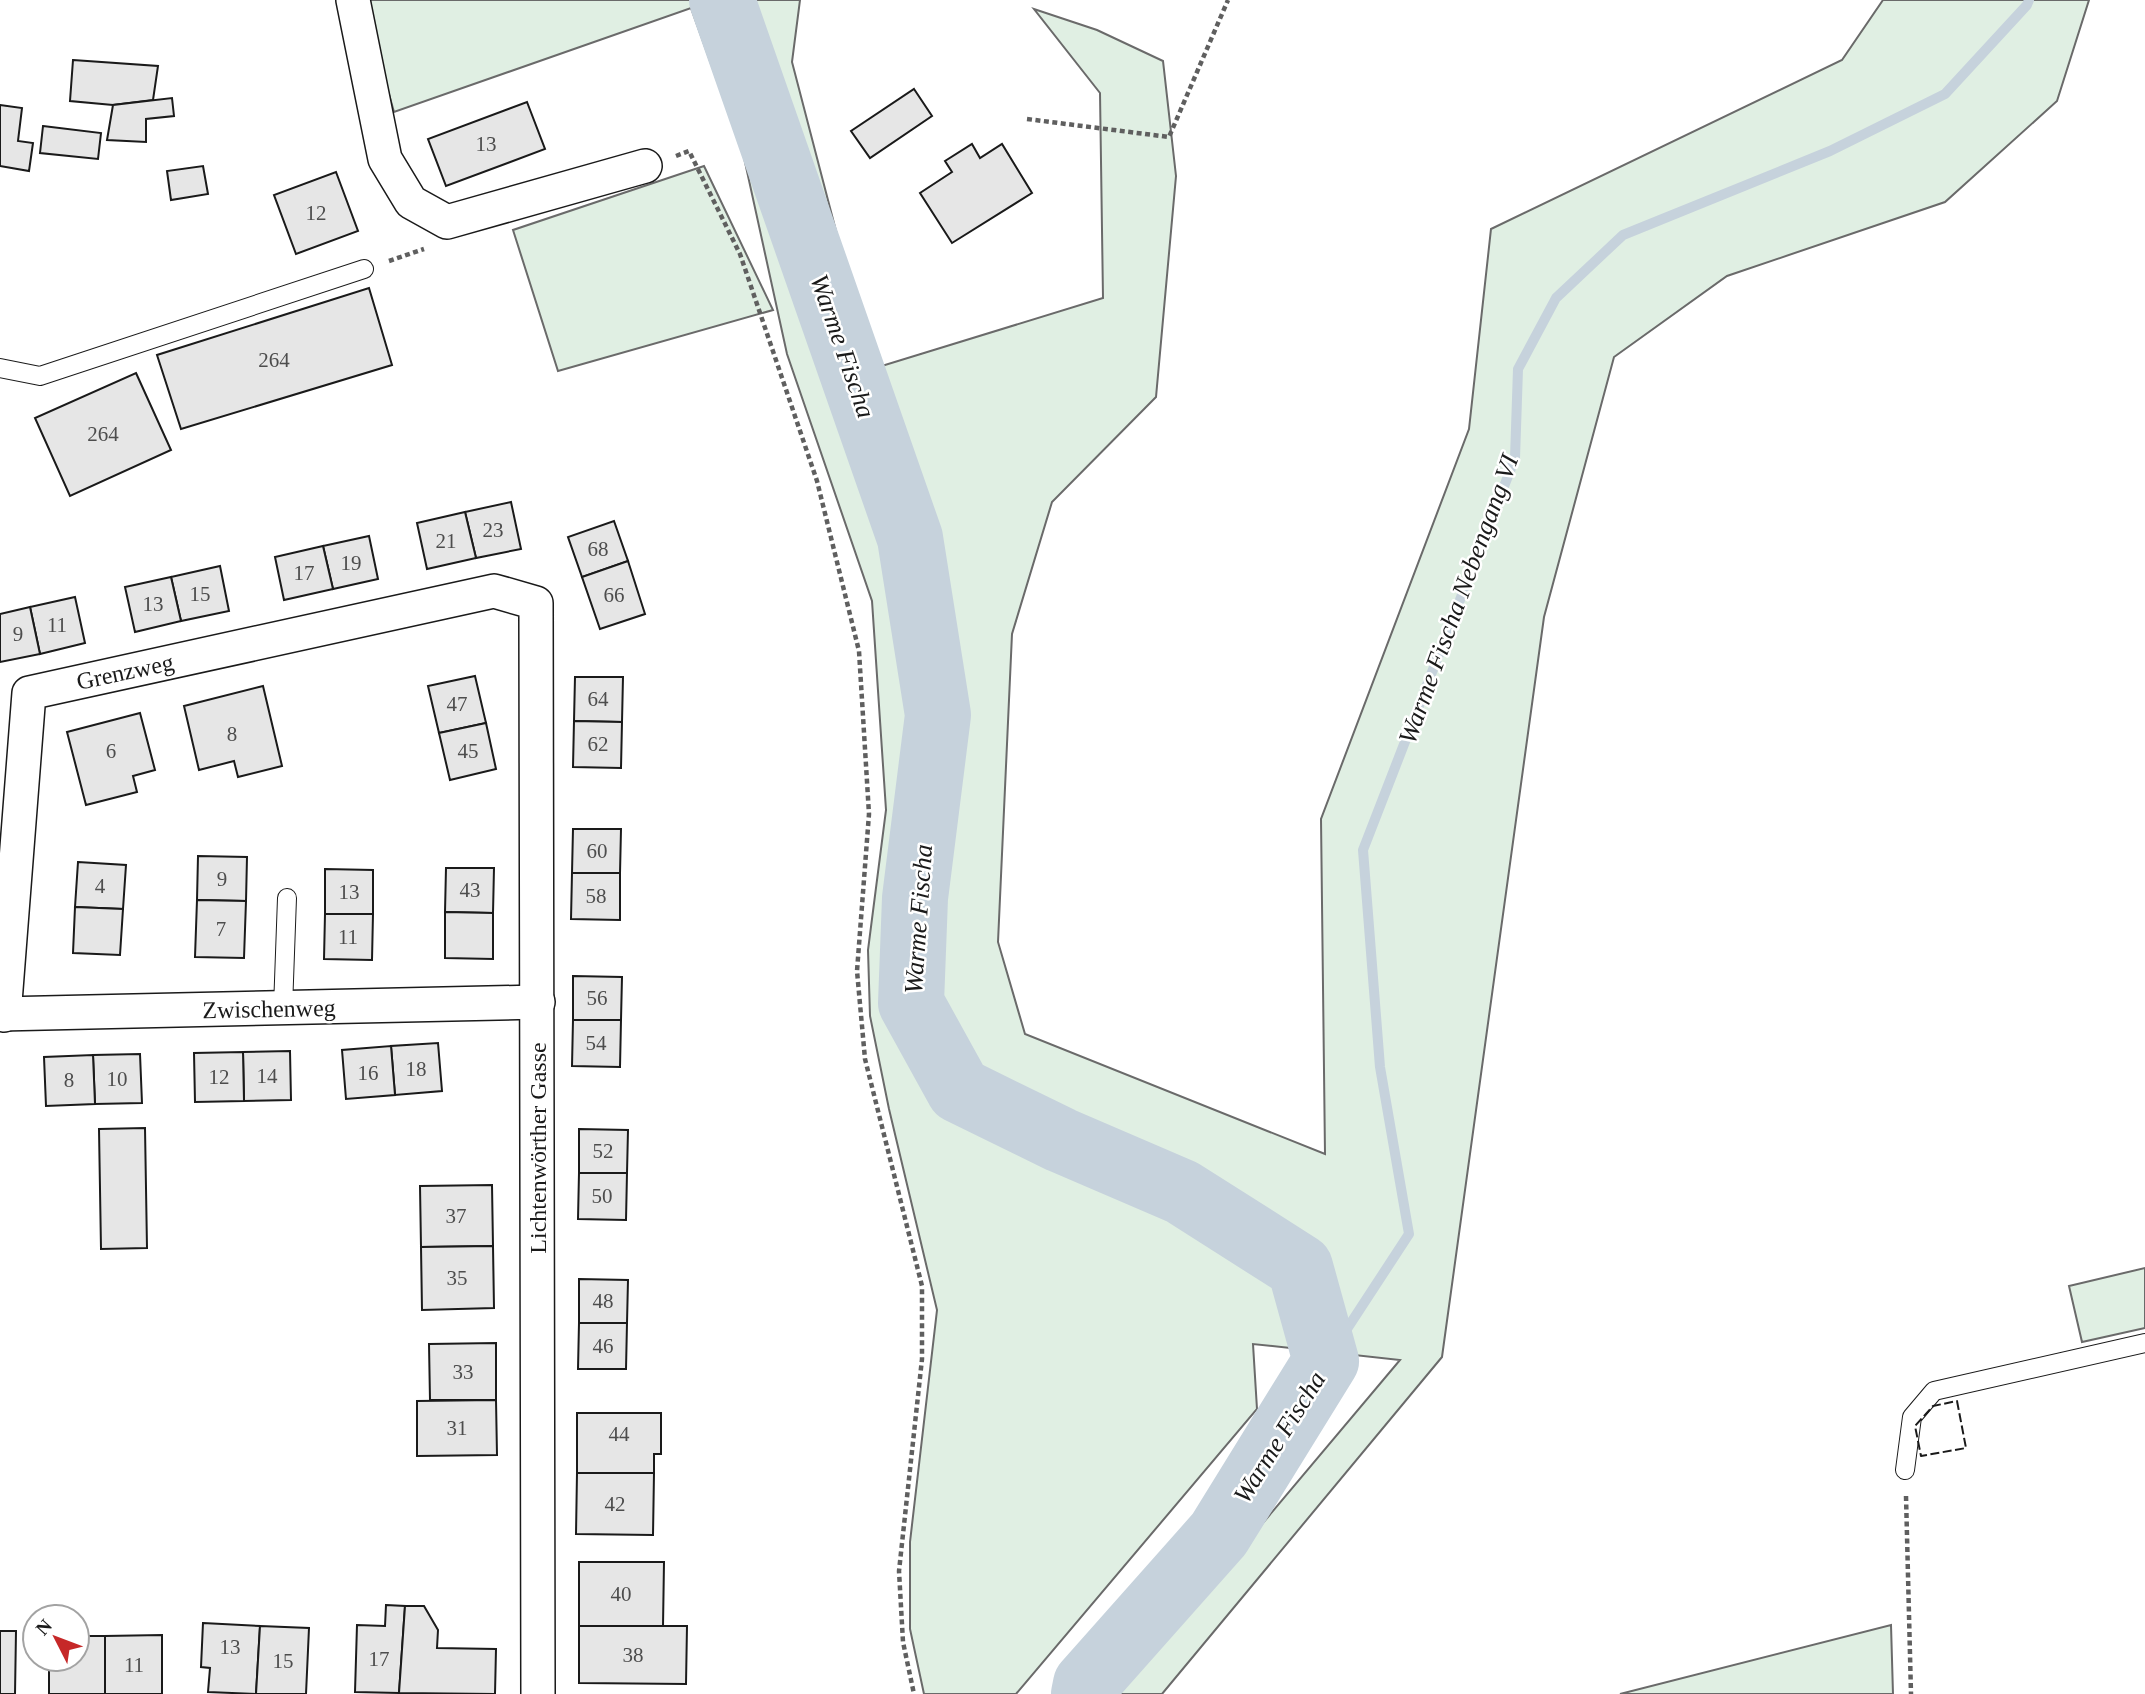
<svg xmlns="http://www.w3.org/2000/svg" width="2145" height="1694" viewBox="0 0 2145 1694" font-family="Georgia,serif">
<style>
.green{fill:#e0efe3;stroke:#6a6a6a;stroke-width:2}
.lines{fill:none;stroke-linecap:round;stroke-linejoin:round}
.stream{stroke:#c6d2dc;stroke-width:10}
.river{stroke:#c6d2dc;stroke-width:66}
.building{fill:#e6e6e6;stroke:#1a1a1a;stroke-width:2}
.service-casing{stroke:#1a1a1a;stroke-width:20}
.minor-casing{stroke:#1a1a1a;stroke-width:36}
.path{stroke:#5f5f5f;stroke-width:4.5;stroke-dasharray:5 3.5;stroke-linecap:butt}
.service{stroke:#fff;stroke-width:18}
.minor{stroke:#fff;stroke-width:33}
.fence{stroke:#1a1a1a;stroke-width:2;stroke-dasharray:9 3.5;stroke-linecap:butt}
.labels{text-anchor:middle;stroke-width:5;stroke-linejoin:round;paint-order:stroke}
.number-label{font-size:21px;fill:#4d4d4d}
.street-label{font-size:24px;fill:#1a1a1a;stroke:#fff}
.water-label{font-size:26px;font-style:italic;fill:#1a1a1a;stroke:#fff}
</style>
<rect width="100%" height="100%" fill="#fff"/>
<g class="green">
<path d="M370 0H800L792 62 872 369 1103 298 1100 93 1034 9 1097 30 1163 61 1176 176 1156 397 1052 502 1012 634 998 942 1025 1034 1325 1154 1321 819 1469 429 1491 229 1842 60 1883 0H2089L2057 101 1945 202 1727 276 1614 357 1544 617 1442 1357 1162 1694H1119L1400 1360 1253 1344 1257 1409 1016 1694H924L910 1629V1542L937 1310 889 1109 870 1016 868 950 886 810 872 601 787 354 743 153 691 8 394 112 375 45Z"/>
<path d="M704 166 773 310 558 371 513 230Z"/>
<path d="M2145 1268V1328L2082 1342 2069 1286Z"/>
<path d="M1891 1625 1893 1694H1620Z"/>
</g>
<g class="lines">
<path class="stream" d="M1326 1361 1409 1234 1380 1067 1363 850 1515 458 1518 369 1556 298 1623 235 1830 151 1945 94 2027 5 2029 0"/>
<path class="river" d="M722 0 910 538 938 715 915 898 911 1003 959 1090 1061 1140 1182 1192 1300 1267 1326 1361 1219 1534 1086 1684 1084 1694"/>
</g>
<g class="building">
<path d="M73 60 158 66 153 100 113 105 70 101Z"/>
<path d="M914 89 932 116 870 158 851 131Z"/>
<path d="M172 98 174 116 146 119V142L107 140 113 105Z"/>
<path d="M527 102 545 149 446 186 428 139Z"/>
<path d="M0 105 22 108 18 141 33 143 29 171 0 166Z"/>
<path d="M43 126 101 133 98 159 40 153Z"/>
<path d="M972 144 980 158 1002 144 1032 193 952 243 920 193 952 172 945 161Z"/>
<path d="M203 166 208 194 171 200 167 171Z"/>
<path d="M336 172 358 231 296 254 274 195Z"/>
<path d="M369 288 392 365 181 429 157 355Z"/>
<path d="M136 373 171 450 70 496 35 418Z"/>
<path d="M511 502 521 549 476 558 465 512Z"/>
<path d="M465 512 476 558 427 569 417 523Z"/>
<path d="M614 521 628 561 582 577 568 537Z"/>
<path d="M369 536 378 579 333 589 323 546Z"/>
<path d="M323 546 333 589 284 600 275 557Z"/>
<path d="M628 561 645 614 600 629 582 577Z"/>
<path d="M220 566 229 611 181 621 171 577Z"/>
<path d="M171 577 181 621 135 632 125 587Z"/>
<path d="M75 597 85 643 40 654 30 607Z"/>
<path d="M30 607 40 654 0 662V614Z"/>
<path d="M475 676 486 723 439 733 428 686Z"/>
<path d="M575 677H623L622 722 574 721Z"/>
<path d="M263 686 282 766 238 777 234 761 199 770 184 706Z"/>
<path d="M140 713 155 770 133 776 137 792 86 805 67 732Z"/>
<path d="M574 721 622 722 621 768 573 767Z"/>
<path d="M486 723 496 769 450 780 439 733Z"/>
<path d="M573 829H621L620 873H572Z"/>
<path d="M198 856 247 857 246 901 197 900Z"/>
<path d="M78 862 126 865 123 909 75 907Z"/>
<path d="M446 868H494L493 913 445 912Z"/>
<path d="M325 869 373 870V914H325Z"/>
<path d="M572 873H620V920L571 919Z"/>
<path d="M197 900 246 901 244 958 195 957Z"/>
<path d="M75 907 123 909 120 955 73 953Z"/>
<path d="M445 912 493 913V959L445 958Z"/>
<path d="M325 914H373L372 960 324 959Z"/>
<path d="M573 976 622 977 621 1020H573Z"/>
<path d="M573 1020H621L620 1067 572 1066Z"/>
<path d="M438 1043 442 1091 395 1095 391 1046Z"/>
<path d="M391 1046 395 1095 346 1099 342 1050Z"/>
<path d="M290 1051 291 1100 244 1101 243 1052Z"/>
<path d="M243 1052 244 1101 195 1102 194 1053Z"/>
<path d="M140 1054 142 1103 95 1104 93 1055Z"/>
<path d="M93 1055 95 1104 46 1106 44 1057Z"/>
<path d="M145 1128 147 1248 101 1249 99 1129Z"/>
<path d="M579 1129 628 1130 627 1173H579Z"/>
<path d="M579 1173H627L626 1220 578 1219Z"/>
<path d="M492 1185 493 1246 421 1247 420 1186Z"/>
<path d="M493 1246 494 1308 422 1310 421 1247Z"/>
<path d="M579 1279 628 1280 627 1323H579Z"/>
<path d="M579 1323H627L626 1369H578Z"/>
<path d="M496 1343V1400H430L429 1344Z"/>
<path d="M496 1400 497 1455 417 1456V1401Z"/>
<path d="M577 1413H661V1454H654V1473H577Z"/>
<path d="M577 1473H654L653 1535 576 1534Z"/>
<path d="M579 1562H664L663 1626H579Z"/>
<path d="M386 1605 405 1606 399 1693 355 1692 357 1625 385 1626Z"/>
<path d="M405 1606H424L438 1630 437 1648 496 1649 495 1694 399 1693Z"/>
<path d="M203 1623 260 1626 256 1694 208 1692 210 1668 201 1667Z"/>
<path d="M260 1626 309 1628 306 1694H256Z"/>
<path d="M579 1626H687L686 1684 579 1683Z"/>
<path d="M0 1631H16L15 1694H0Z"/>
<path d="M162 1635V1694H105V1636Z"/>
<path d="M77 1636H105V1694H49V1659H77Z"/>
</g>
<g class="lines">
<g class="service-casing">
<g id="service">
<path d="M0 368 40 376 364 269"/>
<path d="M283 1008 287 898"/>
<path d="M1905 1470 1912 1417 1934 1391 2145 1343"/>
</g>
</g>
<g class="minor-casing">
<g id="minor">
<path d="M353 0 385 159 411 202 447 222 645 166"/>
<path d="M0 1014 538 1002"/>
<path d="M4 1015 29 693 494 591 536 603 538 1694"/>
</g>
</g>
<g class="path">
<path d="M1027 119 1169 137 1228 0"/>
<path d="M676 156 689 151 740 254 817 481 859 651 869 814 857 971 865 1059 922 1286V1359L899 1571 903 1642 914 1694"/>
<path d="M389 261 424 249"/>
<path d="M1906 1496 1911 1694"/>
</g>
<use href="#service" class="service"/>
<use href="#minor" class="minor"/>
<path class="fence" d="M1957 1401 1966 1448 1921 1456 1915 1426 1933 1406Z"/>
</g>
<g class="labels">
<g class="number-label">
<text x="486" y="151">13</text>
<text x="316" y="220">12</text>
<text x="274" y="367">264</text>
<text x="103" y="441">264</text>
<text x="493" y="537">23</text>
<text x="446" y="548">21</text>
<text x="598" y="556">68</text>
<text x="351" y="570">19</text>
<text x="304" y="580">17</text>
<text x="200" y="601">15</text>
<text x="614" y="602">66</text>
<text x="153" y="611">13</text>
<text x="57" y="632">11</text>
<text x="18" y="641">9</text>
<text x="598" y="706">64</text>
<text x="457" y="711">47</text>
<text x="232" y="741">8</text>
<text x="598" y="751">62</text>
<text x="111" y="758">6</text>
<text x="468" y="758">45</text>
<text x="597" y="858">60</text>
<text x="222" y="886">9</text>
<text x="100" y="893">4</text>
<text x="470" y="897">43</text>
<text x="349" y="899">13</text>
<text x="596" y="903">58</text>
<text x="221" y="936">7</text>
<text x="348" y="944">11</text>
<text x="597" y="1005">56</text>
<text x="596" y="1050">54</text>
<text x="416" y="1076">18</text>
<text x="368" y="1080">16</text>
<text x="267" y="1083">14</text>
<text x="219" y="1084">12</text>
<text x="117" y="1086">10</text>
<text x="69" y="1087">8</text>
<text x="603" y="1158">52</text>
<text x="602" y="1203">50</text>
<text x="456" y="1223">37</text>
<text x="457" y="1285">35</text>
<text x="603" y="1308">48</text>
<text x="603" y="1353">46</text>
<text x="463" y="1379">33</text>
<text x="457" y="1435">31</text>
<text x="619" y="1441">44</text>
<text x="615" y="1511">42</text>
<text x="621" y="1601">40</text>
<text x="230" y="1654">13</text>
<text x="633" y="1662">38</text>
<text x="379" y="1666">17</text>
<text x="283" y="1668">15</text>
<text x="134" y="1672">11</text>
</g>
<g class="street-label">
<text transform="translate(125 672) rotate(-12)" y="8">Grenzweg</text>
<text transform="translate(269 1009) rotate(-1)" y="8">Zwischenweg</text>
<text transform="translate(538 1148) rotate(-90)" y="8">Lichtenwörther Gasse</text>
</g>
<g class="water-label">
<text transform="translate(843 346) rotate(71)" y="9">Warme Fischa</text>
<text transform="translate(1458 599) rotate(-70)" y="9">Warme Fischa Nebengang VI</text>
<text transform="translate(918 919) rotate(-86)" y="9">Warme Fischa</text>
<text transform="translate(1279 1437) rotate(-58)" y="9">Warme Fischa</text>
</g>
</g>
<g transform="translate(56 1638) rotate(312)"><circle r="33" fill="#ffffff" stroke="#a3a3a3" stroke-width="2"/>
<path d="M0-5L12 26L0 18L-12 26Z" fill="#c62828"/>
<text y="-10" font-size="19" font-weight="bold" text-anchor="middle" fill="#1a1a1a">N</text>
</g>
</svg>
